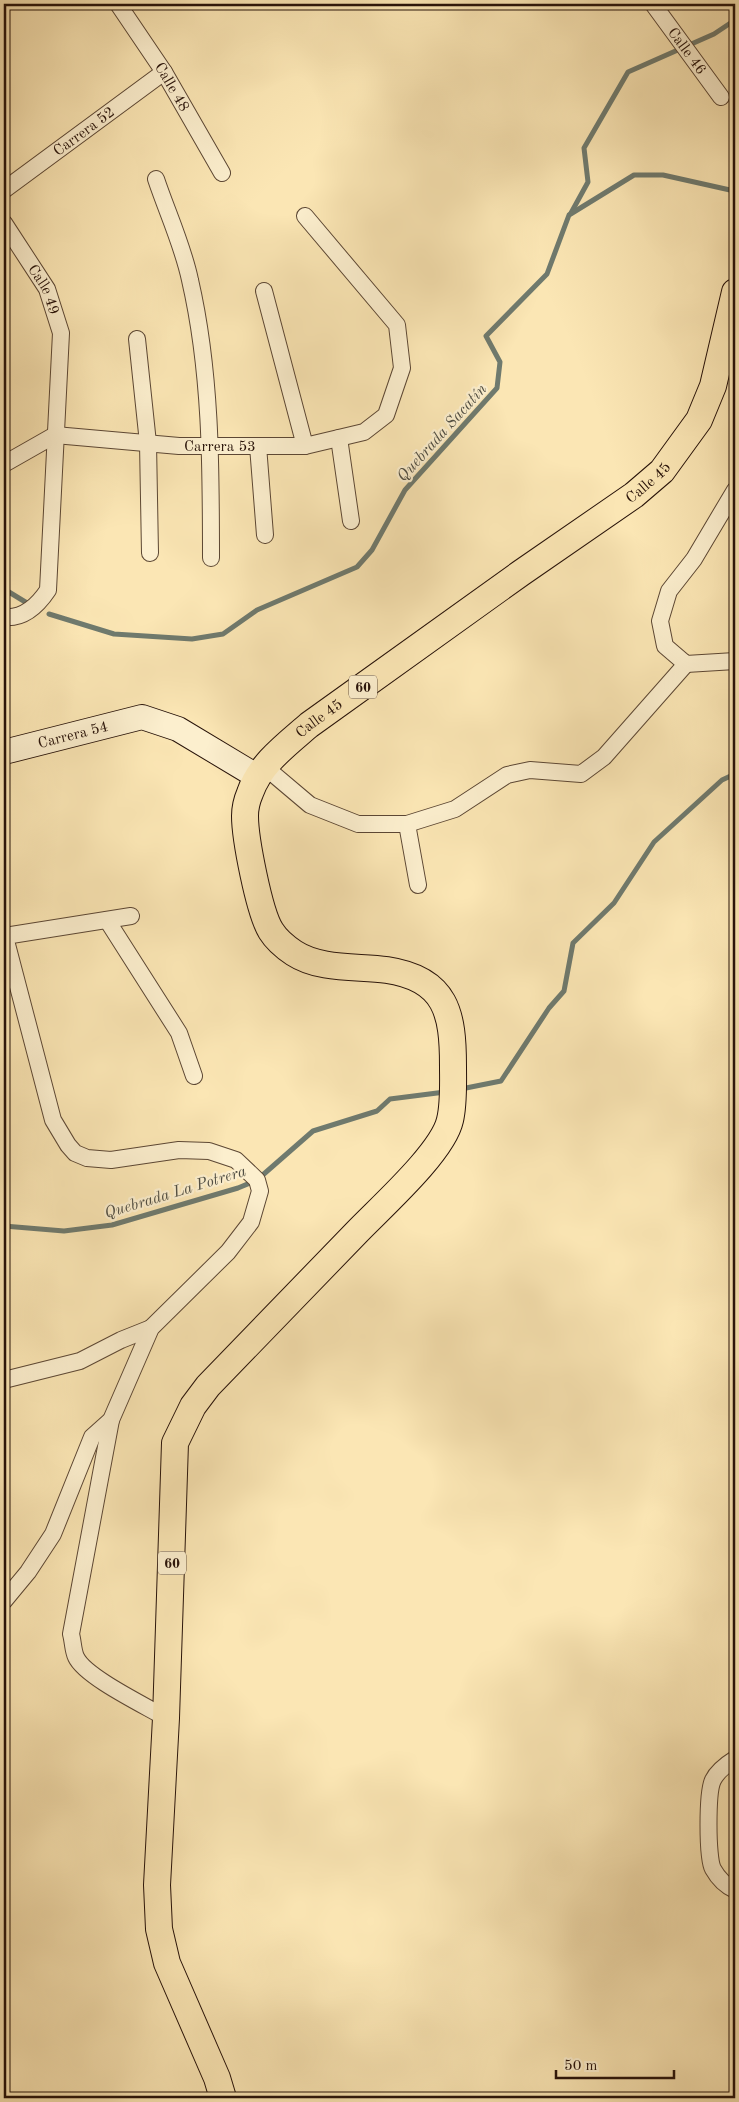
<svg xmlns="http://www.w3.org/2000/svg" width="739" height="2102" viewBox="0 0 739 2102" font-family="'Old Standard TT',serif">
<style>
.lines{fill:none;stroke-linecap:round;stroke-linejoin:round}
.stream{stroke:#6f7a6e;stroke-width:5}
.street-casing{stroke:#5c4734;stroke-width:18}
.secondary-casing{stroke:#271209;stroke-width:26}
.primary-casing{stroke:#271209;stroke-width:28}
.street{stroke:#fcefce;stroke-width:16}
.secondary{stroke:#fcefce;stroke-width:24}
.primary{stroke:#fbe6b4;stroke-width:26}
.labels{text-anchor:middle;stroke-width:4.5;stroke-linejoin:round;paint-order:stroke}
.shield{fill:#fcefce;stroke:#675444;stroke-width:1}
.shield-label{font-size:14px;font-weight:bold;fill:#271209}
.street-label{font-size:15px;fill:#271209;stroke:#fcefce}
.water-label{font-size:16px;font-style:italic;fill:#514f44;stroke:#fcefce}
</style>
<rect width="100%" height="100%" fill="#fbe6b4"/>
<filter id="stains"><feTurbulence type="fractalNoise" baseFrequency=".004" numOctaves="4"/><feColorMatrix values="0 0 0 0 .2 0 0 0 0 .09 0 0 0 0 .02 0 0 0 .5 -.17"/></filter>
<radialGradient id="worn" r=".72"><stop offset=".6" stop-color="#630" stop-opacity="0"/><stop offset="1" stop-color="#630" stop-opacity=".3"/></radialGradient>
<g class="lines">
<g class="stream">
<path d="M571 213 588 182 584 148 628 72 714 34 735 20"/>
<path d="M4 589 27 603"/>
<path d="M49 614 114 634 192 639 223 634 257 610 357 567 372 550 405 490 497 388 500 362 486 336 547 274 569 215 634 175H663L730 190 735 188"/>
<path d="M461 1089 501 1081 549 1008 564 991 573 943 614 903 654 842 722 780 735 774"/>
<path d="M4 1226 64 1231 112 1225 238 1188 257 1180 313 1131 377 1111 390 1099 445 1092"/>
</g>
<g class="street-casing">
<g id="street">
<path id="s1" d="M118 4 164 72 222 173"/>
<path id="s2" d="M653 4 721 97"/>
<path d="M156 179C167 212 183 246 190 280 211 371 211 465 211 558"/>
<path id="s3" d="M4 190 164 72"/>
<path id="s4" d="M4 223 47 289 61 333 48 590C38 605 23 619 4 617"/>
<path d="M264 291 305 446"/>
<path d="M137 339 148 443 150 553"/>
<path d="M339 438 351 521"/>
<path d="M258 446 265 535"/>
<path id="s5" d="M4 464 55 435 179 446H305L364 432 386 415 402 368 397 325 305 216"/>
<path d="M735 490 694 559 669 591 660 621 665 646 686 664 735 661"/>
<path d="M265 767 310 805 358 824H407L418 885"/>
<path d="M407 824 455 809 507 775 530 770 581 774 604 757 686 664"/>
<path d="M107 920 179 1033 194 1076"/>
<path d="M4 933 53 1120 68 1145 75 1153 87 1158 111 1160 179 1150 209 1151 236 1160 257 1180 260 1191 251 1222 228 1252 151 1328 111 1420 92 1437 53 1534 28 1572 4 1601"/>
<path d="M5 936 131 916"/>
<path d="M4 1380 80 1361 121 1340 151 1328"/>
<path d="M111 1420 71 1634C73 1641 73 1651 76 1657 85 1677 146 1706 166 1718"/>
<path d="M735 1759C727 1764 717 1772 713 1780 707 1792 707 1858 713 1869 718 1878 726 1886 735 1890"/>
</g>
</g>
<g class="secondary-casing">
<g id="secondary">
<path id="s6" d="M4 752 142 717 178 729 258 777"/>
</g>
</g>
<g class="primary-casing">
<g id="primary">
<path id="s7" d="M223 2098 217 2078 167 1963 159 1929 157 1885 166 1718 175 1443 193 1406 208 1386C258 1334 308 1283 357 1232 381 1207 443 1152 450 1120 454 1104 453 1083 453 1066 453 1014 447 979 387 970 357 966 320 970 294 953 285 947 276 939 271 931 259 912 245 838 245 816 245 809 247 800 250 793 260 764 286 745 309 725L521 573 634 495 662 471 699 420 713 386 735 292"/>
</g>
</g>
<use href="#street" class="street"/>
<use href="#secondary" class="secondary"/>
<use href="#primary" class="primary"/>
</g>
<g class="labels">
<g class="shield">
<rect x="349" y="675.5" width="28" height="23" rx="4"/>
<rect x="158" y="1551.5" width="28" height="23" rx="4"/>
</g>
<g class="shield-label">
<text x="363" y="692">60</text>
<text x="172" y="1568">60</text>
</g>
<g class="street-label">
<text dy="5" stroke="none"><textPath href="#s2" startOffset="58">Calle 46</textPath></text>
<text dy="5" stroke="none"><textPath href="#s1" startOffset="99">Calle 48</textPath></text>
<text dy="5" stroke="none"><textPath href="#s3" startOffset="99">Carrera 52</textPath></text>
<text dy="5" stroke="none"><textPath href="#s4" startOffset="78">Calle 49</textPath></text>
<text dy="5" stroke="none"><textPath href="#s5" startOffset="224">Carrera 53</textPath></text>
<text dy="5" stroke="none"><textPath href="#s7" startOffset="2059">Calle 45</textPath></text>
<text dy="5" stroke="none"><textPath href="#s7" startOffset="1654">Calle 45</textPath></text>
<text dy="5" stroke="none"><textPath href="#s6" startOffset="71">Carrera 54</textPath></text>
</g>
<g class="water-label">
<text transform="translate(441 432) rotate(-48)" y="6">Quebrada Sacatín</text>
<text transform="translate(175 1191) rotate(-17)" y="6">Quebrada La Potrera</text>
</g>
</g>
<rect width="739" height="2102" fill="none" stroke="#fbe6b4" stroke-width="20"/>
<rect x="5" y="5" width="729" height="2092" fill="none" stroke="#271209" stroke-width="2.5"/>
<rect x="10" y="10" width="719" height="2082" fill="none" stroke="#271209"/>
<path d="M556 2070v8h118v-8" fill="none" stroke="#271209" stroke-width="2.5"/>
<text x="564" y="2070" font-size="15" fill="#271209" stroke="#fcefce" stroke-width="4" paint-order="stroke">50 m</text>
<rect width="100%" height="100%" filter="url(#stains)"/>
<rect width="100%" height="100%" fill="url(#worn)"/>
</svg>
